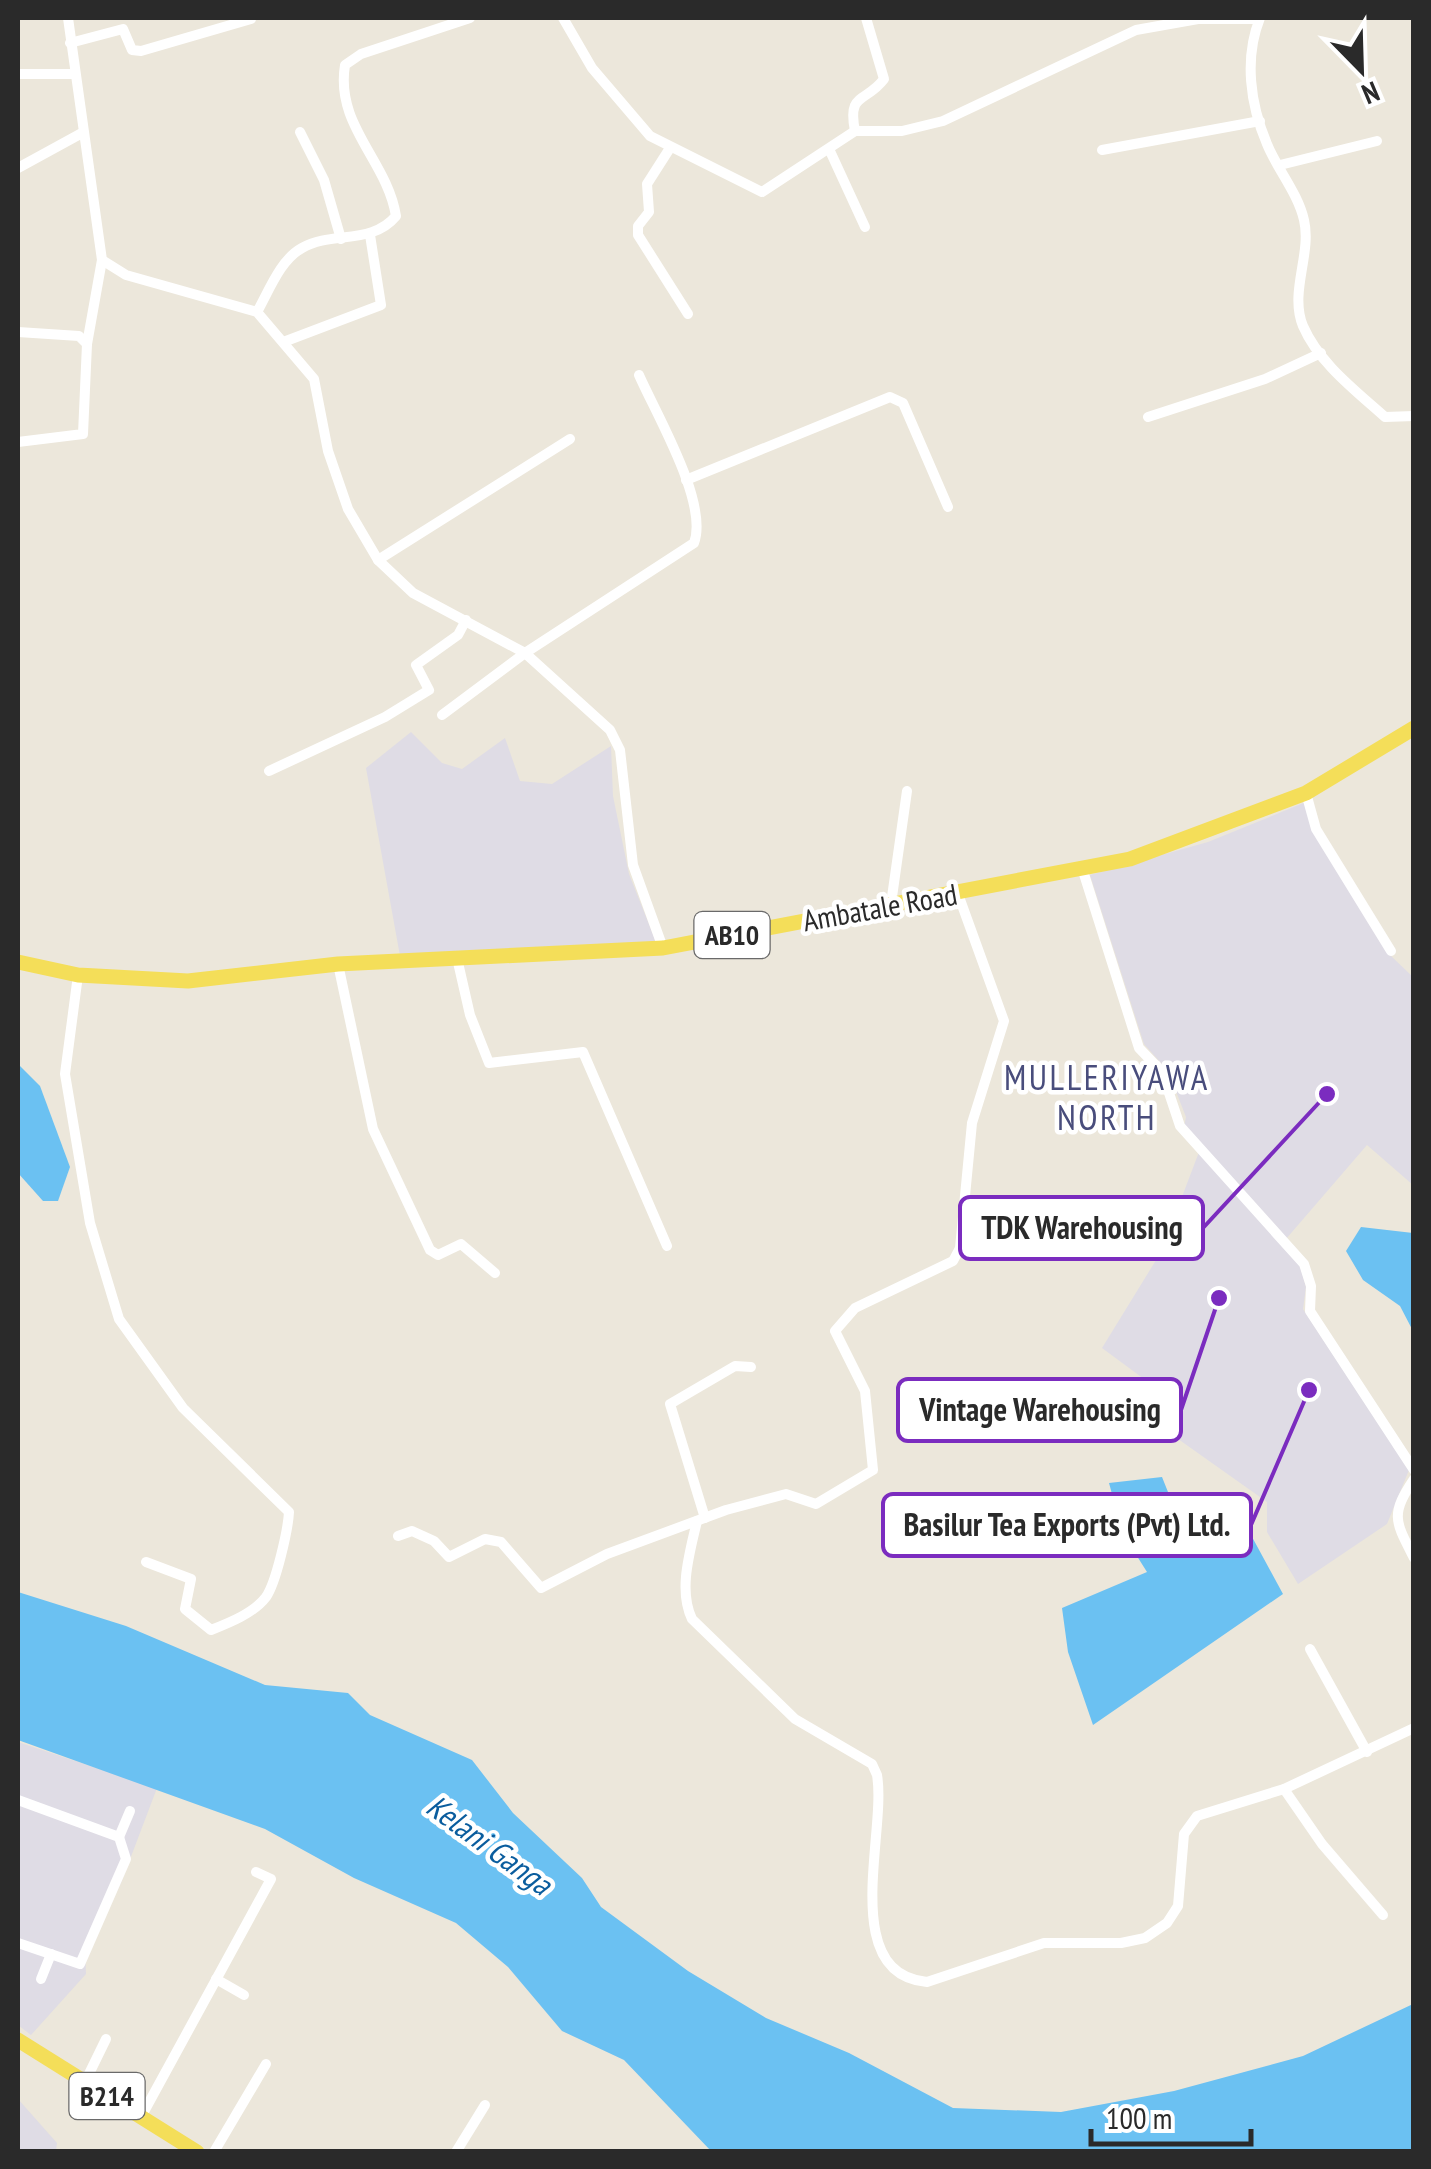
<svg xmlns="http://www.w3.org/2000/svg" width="1431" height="2169" viewBox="0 0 1431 2169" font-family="'PT Sans Narrow',sans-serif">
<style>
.industrial{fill:#dfdce5}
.water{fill:#6bc1f2}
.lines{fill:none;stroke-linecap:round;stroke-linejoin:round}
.minor{stroke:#fff;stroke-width:10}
.primary{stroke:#f4de59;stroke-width:15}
.labels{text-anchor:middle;stroke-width:9;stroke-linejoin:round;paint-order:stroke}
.shield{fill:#fff;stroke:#6a6a6a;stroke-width:2.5}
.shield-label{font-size:28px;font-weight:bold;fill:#2a2a2a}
.street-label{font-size:30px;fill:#2a2a2a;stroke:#fff}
.water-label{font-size:32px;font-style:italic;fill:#0a5d9e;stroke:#fff}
.quarter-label{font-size:35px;letter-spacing:2.5px;fill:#494d7c;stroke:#fff}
.leader{fill:none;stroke:#7b2cbf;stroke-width:4}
.callout-dot{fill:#7b2cbf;stroke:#fff;stroke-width:4}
.callout{fill:#fff;stroke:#7b2cbf;stroke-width:4}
.callout-label{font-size:32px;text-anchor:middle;font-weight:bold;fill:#2a2a2a}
</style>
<rect width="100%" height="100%" fill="#ece7db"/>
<g class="industrial">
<path d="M411 732 442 763 462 769 505 738 520 781 552 784 611 746 613 796 629 874 656 942 400 956 366 768Z"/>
<path d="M1306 802 1391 956 1413 977V1185L1367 1145 1286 1239 1184 1127 1186 1117 1168 1071 1144 1044 1090 875 1208 842Z"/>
<path d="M1199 1152 1300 1266 1306 1287 1303 1309 1409 1470 1387 1524 1298 1584 1267 1532V1502L1140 1412 1144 1379 1102 1348 1161 1252Z"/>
<path d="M18 1742 157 1788 121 1883 85 1948 86 1974 31 2035 18 2025Z"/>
<path d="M18 2099 57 2143 56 2151H18Z"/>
</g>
<g class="water">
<path d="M18 1064 40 1086 70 1167 58 1201H43L18 1173Z"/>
<path d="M1361 1227 1413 1233V1331L1400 1306 1363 1280 1346 1251Z"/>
<path d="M1162 1477 1176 1512 1168 1538 1226 1513 1245 1524 1283 1594 1093 1725 1068 1652 1062 1608 1147 1572 1123 1534 1109 1483Z"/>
<path d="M18 1592 126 1626 265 1685 348 1693 370 1715 472 1760 513 1813 582 1878 601 1907 688 1971 766 2018 849 2053 953 2108 1061 2112 1174 2091 1303 2056 1413 2004V2151H711L624 2060 562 2031 508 1967 456 1923 354 1878 265 1829 18 1740Z"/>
</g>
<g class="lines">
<g class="minor">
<path d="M68 18 102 260 126 275 257 312 314 379 328 451 348 509 378 560 413 593 525 653 610 730 620 750 633 865 663 948"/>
<path d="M563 18 592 68 650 136 762 192 855 131H902L943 121 1136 30 1198 19H1258"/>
<path d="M1260 18C1244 58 1250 104 1267 144 1277 169 1298 193 1304 220 1312 254 1289 292 1303 326 1319 363 1355 390 1385 417L1414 416"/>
<path d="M70 43 123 29 132 50 141 51 251 19"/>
<path d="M18 74H72"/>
<path d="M855 131C847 92 866 103 884 79L866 18"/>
<path d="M300 132 324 180 341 239"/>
<path d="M670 148 647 184 649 212 638 226V235L688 314"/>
<path d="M1102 150 1260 121"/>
<path d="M830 151 865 227"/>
<path d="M1280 165 1377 141"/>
<path d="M18 168 82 133"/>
<path d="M257 312C269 291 280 260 302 248 332 231 372 245 396 216 387 160 335 126 345 65L361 54 470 18"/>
<path d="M18 332 79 336 87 344 83 434 18 442"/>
<path d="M286 341 381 305 370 235"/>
<path d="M87 344 102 260"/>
<path d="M1148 417 1265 379 1321 353"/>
<path d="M686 480 890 397 903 403 948 507"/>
<path d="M378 560 570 439"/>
<path d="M442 715 525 653 694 543C709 503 656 414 639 375"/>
<path d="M269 771 385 717 429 690 416 665 458 635 466 620"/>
<path d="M1306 793 1316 829 1391 951"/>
<path d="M1083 871 1139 1048 1162 1072 1180 1126 1304 1264 1311 1286 1310 1311 1414 1470"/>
<path d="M891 904 907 791"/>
<path d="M457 958 470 1015 489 1063 583 1052 667 1246"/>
<path d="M338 964 373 1129 430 1250 438 1255 461 1244 495 1273"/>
<path d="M78 975 65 1074 90 1223 119 1319 183 1408 289 1512C288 1530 276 1583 266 1597 254 1613 229 1623 211 1630L185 1609 191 1579 146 1562"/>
<path d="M1414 1479C1390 1515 1395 1521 1414 1558"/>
<path d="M705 1518 670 1404 735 1366 751 1367"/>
<path d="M697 1521C690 1552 678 1590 692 1619L795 1719 872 1764 877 1775C887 1832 838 1974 927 1982L1044 1943H1121L1145 1938 1167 1923 1178 1906 1184 1834 1197 1816 1284 1789 1414 1728"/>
<path d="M398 1536 412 1531 434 1541 449 1557 485 1539 501 1542 541 1588 607 1554 726 1510 786 1494 816 1504 873 1470 865 1391 835 1331 855 1308 953 1261 960 1248 972 1123 1004 1021 958 894"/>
<path d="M1310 1649 1367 1752"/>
<path d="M1284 1789 1322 1844 1383 1915"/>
<path d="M18 1800 119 1837 126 1859 80 1964 18 1943"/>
<path d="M119 1837 130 1811"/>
<path d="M41 1979 51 1954"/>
<path d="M216 1979 244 1995"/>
<path d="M85 2082 106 2039"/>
<path d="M141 2117 271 1879 256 1872"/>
<path d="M214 2152 266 2064"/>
<path d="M456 2152 485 2105"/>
</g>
<g class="primary">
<path d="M18 962 78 975 188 981 338 964 663 948 1130 859 1306 793 1414 728"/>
<path d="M18 2040 197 2152"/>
</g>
</g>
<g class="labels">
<g class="shield">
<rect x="694.5" y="912" width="75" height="46" rx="8"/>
<rect x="69.5" y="2073" width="75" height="46" rx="8"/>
</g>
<g class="shield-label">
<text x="732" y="945">AB10</text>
<text x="107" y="2106">B214</text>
</g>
<g class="street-label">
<text transform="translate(880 908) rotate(-10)" y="10">Ambatale Road</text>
</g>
<g class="water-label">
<text transform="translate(489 1845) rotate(36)" y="11">Kelani Ganga</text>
</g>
<g class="quarter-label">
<text x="1107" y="1090">MULLERIYAWA<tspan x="1107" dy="40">NORTH</tspan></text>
</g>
</g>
<path class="leader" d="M1327 1094L1203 1228M1219 1298L1181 1410M1309 1390L1251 1525"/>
<g class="callout-dot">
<circle cx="1327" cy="1094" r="10"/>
<circle cx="1219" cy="1298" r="10"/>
<circle cx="1309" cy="1390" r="10"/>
</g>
<g class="callout">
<rect x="960" y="1197" width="243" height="62" rx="10"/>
<rect x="898" y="1379" width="283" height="62" rx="10"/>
<rect x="883" y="1494" width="368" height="62" rx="10"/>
</g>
<g class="callout-label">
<text x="1082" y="1239">TDK Warehousing</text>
<text x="1040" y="1421">Vintage Warehousing</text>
<text x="1067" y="1536">Basilur Tea Exports (Pvt) Ltd.</text>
</g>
<rect width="1431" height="2169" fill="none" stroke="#2a2a2a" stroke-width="40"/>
<g transform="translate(1361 70) rotate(157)" stroke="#ffffff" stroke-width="8" paint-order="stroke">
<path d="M0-8L18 38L0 25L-18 38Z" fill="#2a2a2a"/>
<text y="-15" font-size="28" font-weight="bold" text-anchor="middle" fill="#2a2a2a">N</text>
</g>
<path d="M1091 2129v15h160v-15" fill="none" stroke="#2a2a2a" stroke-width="5"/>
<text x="1106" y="2129" font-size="30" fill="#2a2a2a" stroke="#ffffff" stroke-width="8" paint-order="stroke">100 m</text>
</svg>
